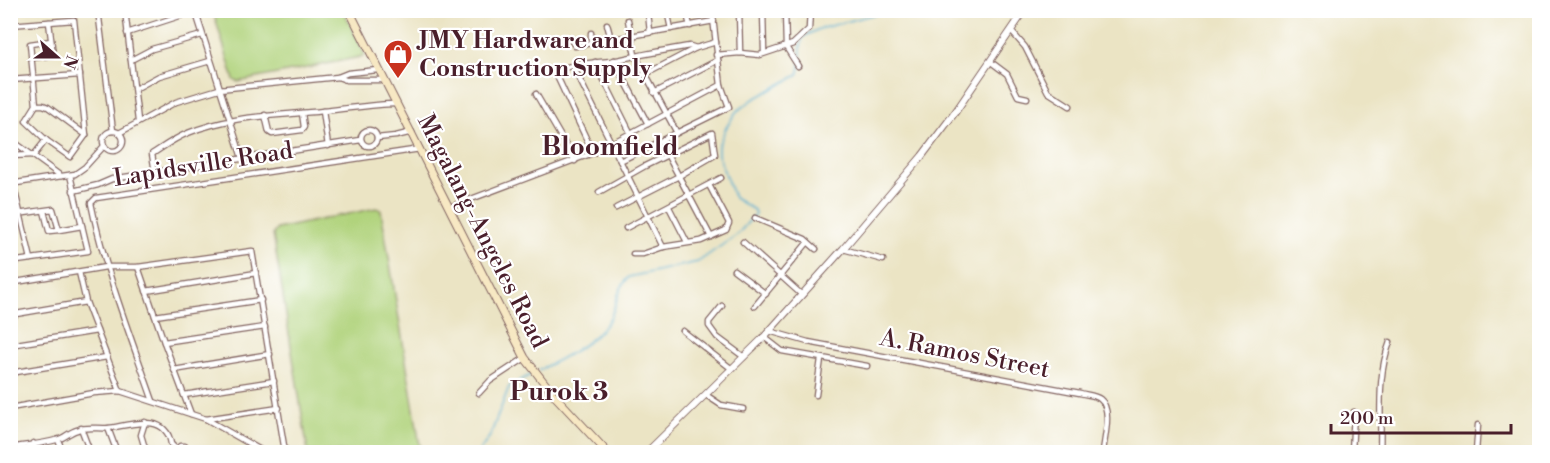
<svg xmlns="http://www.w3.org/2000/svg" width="1550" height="463" viewBox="0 0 1550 463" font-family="'Libre Bodoni',serif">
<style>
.green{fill:#b0d37b;stroke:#7d7953;stroke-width:1.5}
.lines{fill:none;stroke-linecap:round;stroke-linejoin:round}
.stream{stroke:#55aed2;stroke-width:1.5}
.minor-casing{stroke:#826461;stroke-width:7}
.tertiary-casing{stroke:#826461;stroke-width:8}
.secondary-casing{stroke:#826461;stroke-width:9}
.minor{stroke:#fff;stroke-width:4.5}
.tertiary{stroke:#fff;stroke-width:6}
.secondary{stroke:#f7e8c3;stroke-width:7}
.labels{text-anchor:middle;stroke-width:4.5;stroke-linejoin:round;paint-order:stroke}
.poi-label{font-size:24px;font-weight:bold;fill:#4a1f2b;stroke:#fff;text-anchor:start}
.street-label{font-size:24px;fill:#4a1f2b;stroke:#fff}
.neighbourhood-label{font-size:26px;font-weight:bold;fill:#4a1f2b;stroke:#fff}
</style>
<rect width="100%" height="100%" fill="#fff"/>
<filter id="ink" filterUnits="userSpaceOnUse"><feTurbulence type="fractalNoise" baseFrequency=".0167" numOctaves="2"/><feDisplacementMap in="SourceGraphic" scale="12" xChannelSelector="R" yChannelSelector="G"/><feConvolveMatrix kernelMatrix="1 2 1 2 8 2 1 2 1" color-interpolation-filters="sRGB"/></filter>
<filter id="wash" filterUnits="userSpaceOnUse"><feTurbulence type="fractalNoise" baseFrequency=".008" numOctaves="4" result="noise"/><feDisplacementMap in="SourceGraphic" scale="24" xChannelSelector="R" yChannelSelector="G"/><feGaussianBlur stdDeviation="1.35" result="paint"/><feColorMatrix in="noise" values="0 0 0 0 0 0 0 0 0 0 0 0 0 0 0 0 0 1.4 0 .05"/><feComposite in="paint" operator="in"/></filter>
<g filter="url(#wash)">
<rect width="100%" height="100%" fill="#ebe4c4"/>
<g class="green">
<path d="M213 11H344L365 55 360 57 238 82 234 80Z"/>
<path d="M376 208 381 210 421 452H308L273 234 277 229Z"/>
</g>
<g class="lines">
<g class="stream">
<path d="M539 370C562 358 600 340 611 316 617 302 618 288 629 277L698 262 738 234 755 214 754 210 734 198 718 155V146L726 128 736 112 752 100 798 75C803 63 798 50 803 37L819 29 890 10"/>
<path d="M479 452 490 436 509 387 532 374"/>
</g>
</g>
</g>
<g filter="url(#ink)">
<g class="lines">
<g class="minor-casing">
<g id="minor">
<path d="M98 10 113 131"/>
<path d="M125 10 138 121"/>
<path d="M195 10 242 158"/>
<path d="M667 10 671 29"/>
<path d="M686 10 690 26"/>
<path d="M739 10 740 53"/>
<path d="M763 10 764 52"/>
<path d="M785 10 786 47 798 66"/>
<path d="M648 13 650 32"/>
<path d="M628 20 635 55 677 133"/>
<path d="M607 24 611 39"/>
<path d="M10 25 74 20 86 135 70 157 46 140 26 121 36 105 30 44 51 41"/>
<path d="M1011 31 1025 47 1048 92 1070 106"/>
<path d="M127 33 195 11"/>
<path d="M591 33V42"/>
<path d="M571 40 575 46 714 21"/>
<path d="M716 55 740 53 760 55 793 44 809 29 810 10"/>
<path d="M32 58 53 55 49 22"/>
<path d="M131 60 152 49 202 35"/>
<path d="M614 60 648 124"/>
<path d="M595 62 631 134"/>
<path d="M991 62 1007 74 1018 96 1027 98"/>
<path d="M573 66 663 247"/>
<path d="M644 75 696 48 716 42"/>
<path d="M338 77 346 80H384"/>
<path d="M10 80 80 75"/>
<path d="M135 89 159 76 210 61"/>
<path d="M654 93 718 60"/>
<path d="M536 94 575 161"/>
<path d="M36 105H43L48 107 86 135"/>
<path d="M323 111 328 146"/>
<path d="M265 115 269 132 272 134 302 130 304 127 302 113"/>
<circle cx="369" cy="138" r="8"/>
<circle cx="113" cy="141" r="10"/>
<path d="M119 133 176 102 219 89 338 77 348 73 378 70"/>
<path d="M377 138 396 136 412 132"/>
<path d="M10 139 61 176"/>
<path d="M593 153 555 72C571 63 593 63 611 61 637 56 663 50 690 46L696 48"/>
<path d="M10 156 34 155 46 140"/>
<path d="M668 156 711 237"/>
<path d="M620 161 729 107 721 85 712 10"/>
<path d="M155 172 152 154C163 147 175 138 188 133 231 115 278 116 323 111 348 109 372 104 396 104"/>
<path d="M13 183 31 259"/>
<path d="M10 184 75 174 85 167 104 146"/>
<path d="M73 191 98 185 112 179 361 140"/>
<path d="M599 192 645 166 712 133 715 155 679 176 616 208"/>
<path d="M450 207 593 153 721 85"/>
<path d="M669 207 687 242"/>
<path d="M44 211 49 231 59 230"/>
<path d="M10 215 53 209 59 230 82 226"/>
<path d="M626 228 721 178"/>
<path d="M743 242 802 295"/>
<path d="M808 242 816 249"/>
<path d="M843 249 883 260"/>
<path d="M633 254H643L663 247 701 241 726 230 729 223 709 185"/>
<path d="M10 262 88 251 70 175"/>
<path d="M138 267 164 342 191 414"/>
<path d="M734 270 766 294"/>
<path d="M79 272 86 302 120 391"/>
<path d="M10 283 106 267H138L252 251 285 452"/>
<path d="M146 291 256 273"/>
<path d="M722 306 709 322V326L717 337 744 357"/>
<path d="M755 306 808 242 805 239 755 218"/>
<path d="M10 315 86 302"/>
<path d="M155 316 261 300"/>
<path d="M683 331 732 369"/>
<path d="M769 331 808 342 1080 393C1086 395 1095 395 1100 399 1113 409 1104 439 1103 452"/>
<path d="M764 337 782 351 867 366"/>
<path d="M164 342 265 327"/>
<path d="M10 345 97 331"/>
<path d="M174 370 270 354"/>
<path d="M10 373 107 357"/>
<path d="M479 393 490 381 525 358"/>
<path d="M184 395 274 381"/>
<path d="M706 395 721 405 743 409"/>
<path d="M816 395 821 359"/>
<path d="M153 401C130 335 105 271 91 203L96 198 420 149"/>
<path d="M10 408 94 393 120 391 206 419 264 452"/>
<path d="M206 419 279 408"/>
<path d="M145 422 141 435 146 452"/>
<path d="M81 428 90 452"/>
<path d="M108 428 117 452"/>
<path d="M58 440 63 452"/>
<path d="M33 443 36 452"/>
<path d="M10 448C26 445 42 444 56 440 64 439 69 432 77 430 87 426 98 429 109 428 130 425 166 412 171 444L176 449"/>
<path d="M189 449 199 452"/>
<path d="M175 452 180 446H185L189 452"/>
<path d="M1352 452 1354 412"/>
<path d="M1380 452C1382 416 1376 378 1390 342"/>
<path d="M1476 452 1478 425"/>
</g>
</g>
<g class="tertiary-casing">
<path id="tertiary" d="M647 452 764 337 843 249 922 156 956 111 1025 10"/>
</g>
<g class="secondary-casing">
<path id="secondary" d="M349 10 525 358 553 394 607 452"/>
</g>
<use href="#minor" class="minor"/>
<use href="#tertiary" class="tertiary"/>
<use href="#secondary" class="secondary"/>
</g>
</g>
<defs>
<g id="shop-pin" transform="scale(1.5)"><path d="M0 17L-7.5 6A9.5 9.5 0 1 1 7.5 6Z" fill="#c8321e" stroke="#fff"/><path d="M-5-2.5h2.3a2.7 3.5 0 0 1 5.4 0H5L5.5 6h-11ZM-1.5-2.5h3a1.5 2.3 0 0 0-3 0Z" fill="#fff"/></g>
</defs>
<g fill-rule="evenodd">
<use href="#shop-pin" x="398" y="54"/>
</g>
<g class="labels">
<g class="poi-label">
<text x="419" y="48">JMY Hardware and<tspan x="419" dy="28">Construction Supply</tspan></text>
</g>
<g class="street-label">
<text transform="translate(203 164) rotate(-9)" y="8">Lapidsville Road</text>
<text transform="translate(483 231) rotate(63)" y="8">Magalang-Angeles Road</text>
<text transform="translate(965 353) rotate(11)" y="8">A. Ramos Street</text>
</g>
<g class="neighbourhood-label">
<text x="610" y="155">Bloomfield</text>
<text x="559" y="400">Purok 3</text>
</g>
</g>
<rect width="1550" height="463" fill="none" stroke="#fff" stroke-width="36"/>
<g transform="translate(57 57) rotate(111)" stroke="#ffffff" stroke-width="4.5" paint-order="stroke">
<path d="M0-4.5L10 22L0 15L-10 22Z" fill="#4a1f2b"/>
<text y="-9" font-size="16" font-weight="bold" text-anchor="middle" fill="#4a1f2b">N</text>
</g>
<path d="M1331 424v9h180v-9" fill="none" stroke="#4a1f2b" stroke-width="3"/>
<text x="1340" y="424" font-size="18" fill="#4a1f2b" stroke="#ffffff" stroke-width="4.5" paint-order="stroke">200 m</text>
</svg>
